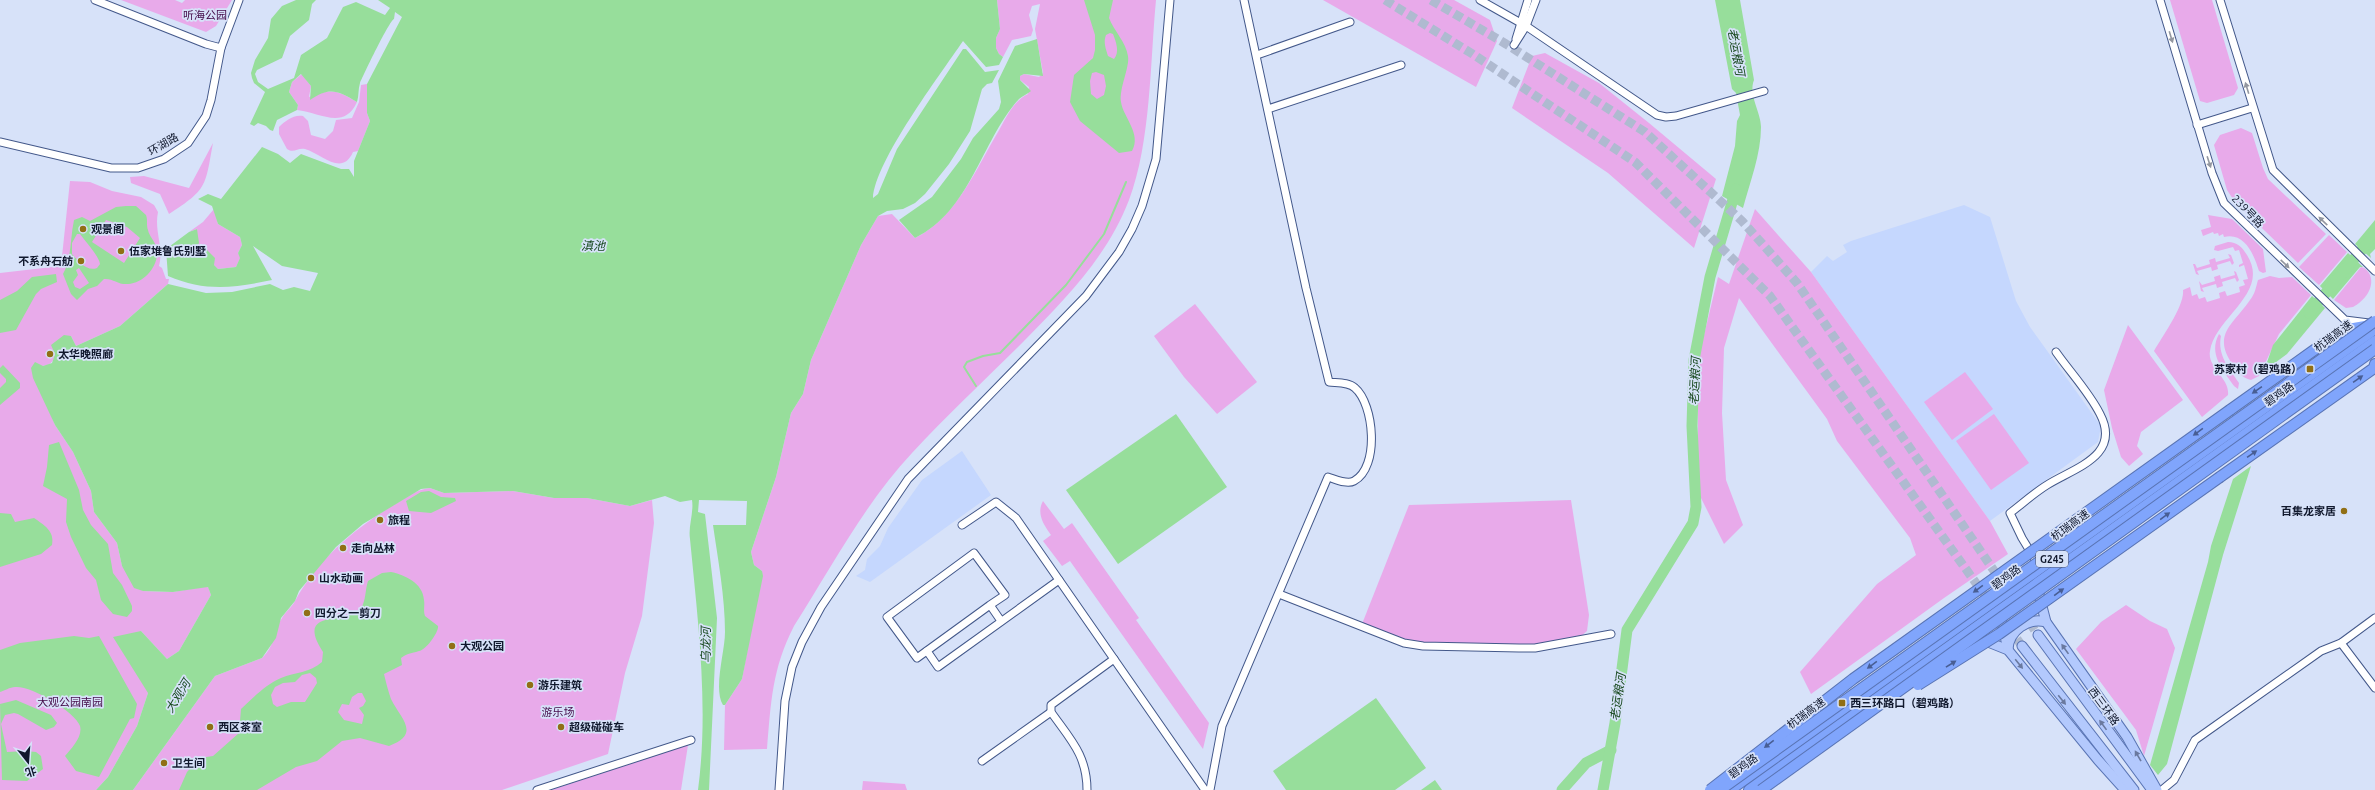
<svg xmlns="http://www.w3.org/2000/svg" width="2375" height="790" viewBox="0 0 2375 790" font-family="Ubuntu,'Noto Sans SC',sans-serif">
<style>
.built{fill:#c5d7fe}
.green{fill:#e8aaea}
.water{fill:#97de9b;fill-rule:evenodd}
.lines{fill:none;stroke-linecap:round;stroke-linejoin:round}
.stream{stroke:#97de9b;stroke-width:2}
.river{stroke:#97de9b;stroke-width:11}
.major-tunnel{stroke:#afbad0;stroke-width:9;stroke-dasharray:9 4.5;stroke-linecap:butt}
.minor-casing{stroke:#43588a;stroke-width:9}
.major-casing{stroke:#5974b4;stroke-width:11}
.highway-casing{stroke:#5974b4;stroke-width:12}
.minor{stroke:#fff;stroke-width:7}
.major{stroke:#b3c9fd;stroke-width:9}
.highway{stroke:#80a5fc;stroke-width:10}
.highway-bridge-casing{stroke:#5974b4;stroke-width:12;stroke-linecap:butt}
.highway-bridge{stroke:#80a5fc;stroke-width:10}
.oneway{fill:#9397a0}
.oneway2{fill:#485e94}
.oneway3{fill:#6a799f}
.poi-dot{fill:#916f15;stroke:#d7e2f9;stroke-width:1.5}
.labels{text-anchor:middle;stroke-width:3.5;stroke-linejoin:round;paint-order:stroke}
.shield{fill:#d7e2f9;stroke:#4c556a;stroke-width:1}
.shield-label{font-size:10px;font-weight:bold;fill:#10182d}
.park-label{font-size:11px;fill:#440a48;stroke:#d7e2f9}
.street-label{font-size:11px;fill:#10182d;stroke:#d7e2f9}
.poi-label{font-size:11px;font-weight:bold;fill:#10182d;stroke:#d7e2f9;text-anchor:start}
.water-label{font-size:12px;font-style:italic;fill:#17481d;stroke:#d7e2f9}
</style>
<rect width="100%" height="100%" fill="#d7e2f9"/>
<g class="built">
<path d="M1964 205 1990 217 2016 301 2030 327 2101 426 2098 442 1990 521 1811 272 1827 256 1833 261 1847 252 1843 245 1851 241Z"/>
<path d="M962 451 991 495 870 582 856 576 865 570 867 559 880 546 888 528 922 480Z"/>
</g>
<g class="green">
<path d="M121 0H175L182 3 185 0H232L216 26 206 32Z"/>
<path d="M997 0H1156C1150 63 1151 142 1129 200 1107 257 1066 298 1024 341 987 378 948 414 912 453 865 503 831 568 794 626 772 669 771 702 767 749L724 750 725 705 742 679 762 571 754 565 751 552 776 477 791 413 803 394 811 360 861 245 878 216 892 214 915 238C956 218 976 169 998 132 1006 118 1013 101 1028 94L1029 87 1020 80V76L1024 74 1039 77 1043 73 1035 29 1040 4 1032 6 1029 15 1033 30 1031 36 1012 40 1003 57 999 54 996 48V38L1000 29Z"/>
<path d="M1323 0H1454L1490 20 1497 41 1476 87Z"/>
<path d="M2170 0H2212L2238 88 2234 95 2207 103 2200 101Z"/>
<path d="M1545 53 1599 83 1649 123 1716 179 1694 248 1608 173 1512 108 1532 56Z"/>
<path d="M302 74 311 86 309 97C332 89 335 89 357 102 344 131 319 112 297 110L298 105 289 92 292 82Z"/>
<path d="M367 84V113L370 121 358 151 353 152C342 177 322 154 305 149 298 147 294 154 287 149L279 134V127C285 121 294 114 303 116L308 121 311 135 325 139 333 131 336 120 352 118 359 102 361 85Z"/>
<path d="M2241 128 2252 133 2263 168 2268 179 2326 234 2298 263 2235 202 2227 190 2214 145 2220 135Z"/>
<path d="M213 143C205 186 208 189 169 214L160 194 131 183 130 177 144 176 189 188Z"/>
<path d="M70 181 90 182 112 191 141 197 154 205 158 212C154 231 164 247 159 266L162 268 166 279H169L168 284 120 326 76 346 71 336 53 348C58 358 51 367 40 366L47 405 55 425 73 452 91 491 94 512 117 543 122 566 143 591 173 592 208 586 211 595 179 651 167 659 141 631 148 693 137 726 108 777 96 790H0V273L61 266Z"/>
<path d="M214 209 218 224 240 237 242 245 238 253 241 257 236 267 218 269 196 248 197 229 189 232 203 222Z"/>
<path d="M1755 209 1811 272 1990 521 2008 554 1944 598 1811 694 1800 672 1877 584 1916 555 1910 538 1837 441 1827 419 1739 298 1724 348 1722 413 1726 480 1743 525 1724 544 1698 492V360L1718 277 1729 284Z"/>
<path d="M2208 215 2232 219 2263 249 2266 272 2263 273 2259 271C2254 255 2245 232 2224 237L2223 234 2219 236 2218 233 2214 234 2213 232 2203 236 2201 230 2211 227Z"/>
<path d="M2329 235 2347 252 2319 285 2299 267Z"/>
<path d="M2228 242C2237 242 2242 247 2247 255 2271 293 2215 317 2210 351 2207 368 2230 378 2228 395L2202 417 2154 351C2162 337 2185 305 2183 290L2190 287 2192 296 2197 294 2199 299 2205 297 2207 302 2220 298 2219 293 2225 291 2227 296 2240 292 2239 287 2245 285 2243 280 2248 279 2244 265 2239 267V265L2243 263 2239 250 2235 251 2233 247 2218 251 2214 250 2215 246Z"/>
<path d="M2228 254 2231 255 2234 263 2232 265 2230 261 2217 265 2218 269 2212 271 2211 267 2197 271 2199 275 2196 274 2193 264H2195L2197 268 2210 264 2209 260 2215 258 2216 262 2230 258Z"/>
<path d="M2361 267C2364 267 2368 271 2370 275 2375 288 2364 301 2353 307L2346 308 2334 300Z"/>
<path d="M2234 271 2236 272 2239 280 2237 282 2235 278 2222 282 2223 286 2217 288 2216 284 2202 288 2204 292 2201 291 2199 281 2202 285 2215 281 2214 277 2220 275 2221 279 2235 275Z"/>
<path d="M2270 276 2279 278 2292 277 2311 295 2279 334 2259 376 2251 380C2242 378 2238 372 2233 365 2211 334 2234 324 2250 300 2255 294 2256 287 2258 280Z"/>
<path d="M1195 304 1257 382 1217 414 1184 377 1154 336Z"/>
<path d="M2128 325 2183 400 2141 432 2137 446 2143 454 2129 466 2121 457 2112 428 2104 390Z"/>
<path d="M2219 334 2221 336C2217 355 2229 368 2239 383L2238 389 2234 386C2223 370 2208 354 2219 334Z"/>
<path d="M1965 372 1993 409 1952 440 1924 402Z"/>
<path d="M1994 414 2029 463 1991 490 1956 441Z"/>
<path d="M430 488 444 493 513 491 554 498H587L630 506 652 500 654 523 642 616 625 673 608 754 502 790H133L215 676 262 658C276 645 273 631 282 618 285 612 292 607 295 601 318 559 356 527 397 503 408 497 417 489 430 488Z"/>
<path d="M1571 500 1589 615 1587 631 1578 639 1530 645 1423 644 1397 639 1362 624 1409 505Z"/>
<path d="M1043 501 1064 529 1072 523 1139 618 1136 620 1209 723 1203 749 1070 561 1062 566 1043 541 1051 535C1044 525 1036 514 1043 501Z"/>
<path d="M2126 605 2150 621 2167 629 2175 648 2144 756 2136 730 2076 649 2101 622Z"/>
<path d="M688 745 681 790H551Z"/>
<path d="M863 781 905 784 907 790H862Z"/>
</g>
<g class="water">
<path d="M296 0H316L312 4 309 20 290 36 282 58 257 70 255 74 258 82 268 89 294 78 301 55 327 38 343 7 356 2 385 15 390 8 378 0H997L1000 29 996 38V48L999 54 1003 57 999 65 986 67 963 41C940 75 875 161 873 198L878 194 897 149 963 49H966L985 72 999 70 992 83 987 84 982 89 970 131 949 164 925 194 915 203 903 209 887 211 878 216 861 245 811 360 803 394 791 413 776 477 751 552 754 565 762 571 763 576 742 679 725 705H723C713 689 725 652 725 632 725 597 718 560 713 525H746L747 501 699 500 698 512 705 514 717 618 709 790H698C709 707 698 622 690 539 688 526 694 513 692 500L680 502 665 496 630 506 587 498H554L513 491 444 493 430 488 421 489 363 524 336 547 299 591 295 601 281 618 276 638 262 658 215 676 133 790H96L108 777 137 726 148 693 113 637 141 631 167 659 179 651 211 595 208 587 173 592 143 591 134 588 122 566 117 543 94 512 91 491 73 452 55 425 33 378 31 368 35 362 43 366 52 363 55 354 51 345 64 335 71 336 76 346 120 326 168 284 206 293 232 292 270 284 283 290 294 287 310 291 318 273 282 266 253 246 272 280C234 288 205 292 168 276L166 249 189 232 197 229 199 243 196 248 207 250 215 258 214 265 218 269 236 267 240 258 238 253 242 245 240 237 218 224 212 206 198 199 208 194 221 199 262 147 278 154 290 163 301 154 341 169H349L354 177V161L370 121 367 113V84L402 17 395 12 394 19C389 21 364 74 360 83 358 89 359 96 357 102 337 90 329 87 310 100L311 86 301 74 292 82 289 92 298 105 297 110 277 120 273 131 270 130 266 126 258 123 254 126 250 124 265 92 254 83 252 78 251 73 255 60 268 38 271 19 282 6Z"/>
<path d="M1084 0H1113L1109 18C1114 31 1126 42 1128 56 1130 67 1119 88 1121 102 1123 117 1142 134 1132 151L1119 153 1080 121 1070 102 1074 75 1093 58 1095 50V35ZM1110 33 1113 34C1116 42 1120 52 1114 59L1108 56C1106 49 1103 42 1106 35ZM1096 72 1104 75 1106 86 1104 95 1097 99 1091 94 1090 81 1092 73Z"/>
<path d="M1715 0H1740L1754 80C1748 95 1761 112 1761 127 1761 154 1750 182 1743 208L1722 196 1735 146 1737 121 1740 115 1736 93 1732 89Z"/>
<path d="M1037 39 1043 76 1024 74 1020 76V80L1031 91C1028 94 1022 96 1019 99 981 141 971 211 915 238L899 220 932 197 961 159 973 138 999 109 1001 102 998 81 1015 46Z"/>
<path d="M126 206H136L146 215C148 220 146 225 148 230 149 236 155 241 156 247 161 264 145 283 128 284 118 285 113 278 104 279L97 286 88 289 77 300 71 294 63 274C72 258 70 238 74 220L82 217 90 221 116 207ZM106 220 127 227 140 238 124 263 92 242ZM77 234H80C85 241 99 256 100 264L97 268C87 272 78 261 72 254V243ZM79 268 89 283 80 289 75 287 73 282 78 275 76 270Z"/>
<path d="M2375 220V249L2370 254 2371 258 2355 244Z"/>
<path d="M2348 253 2363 267H2360L2333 299 2320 286Z"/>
<path d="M56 274 57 282 41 289 36 294 16 330 0 333V300L17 291 32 277Z"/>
<path d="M2312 296 2325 308 2287 354 2264 371 2273 345Z"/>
<path d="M3 365 20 383V388L0 405V388L6 382V379L0 373V368Z"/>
<path d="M1176 414 1227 487 1118 564 1066 490Z"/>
<path d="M59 442 79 490 83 510 91 525 108 544 113 573 122 585 132 606V611L127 617 113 614 101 600 96 580 86 568 71 537 66 522 67 499 43 486 47 467 49 445Z"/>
<path d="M2251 466 2223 555 2167 764 2158 775 2150 765 2208 562 2211 546 2233 479Z"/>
<path d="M429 491 441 497 455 498 456 501 431 513 409 511 406 501 421 492Z"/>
<path d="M0 513 11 514 15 522 34 518C44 525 55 531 52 545L41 554 0 567Z"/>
<path d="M391 572C405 575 423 583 424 600 425 606 423 611 425 616L438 626C439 632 426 650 419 651 410 654 410 652 401 658L402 665 384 674C386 682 388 691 391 699 400 718 422 734 389 746L360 738 342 741 317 761 296 767 257 790H179L187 772 200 758 213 756 239 733 241 709C253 698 265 685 281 678 295 672 310 673 322 662L323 652C294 607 347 626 361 608 366 601 365 590 368 581L382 573ZM310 673 316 678 317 683 305 702H291L277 707 273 704 271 695 275 687 283 683 295 682 302 675ZM358 693H362L366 701 363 706 359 708 364 715 362 724 344 720 338 712 342 704 349 705 352 697Z"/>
<path d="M74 636 89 638 99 636 137 704 134 718 130 719 99 777 76 771 65 756C71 749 83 737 80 726 75 711 30 685 15 687 10 687 4 691 0 692V650L20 643Z"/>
<path d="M1376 698 1426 768 1395 790H1286L1273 771Z"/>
<path d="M16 700 51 715 57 723 54 727 46 730 18 714 14 713 5 715 1 724 7 752 26 751 36 752 41 756 43 769 27 781 2 780 0 704Z"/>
<path d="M1435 780 1442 790H1421Z"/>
</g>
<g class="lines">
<path class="stream" d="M976 386 964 367 967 362 983 356 1000 353 1066 285 1104 234 1126 182"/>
<g class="river">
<path d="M2309 313 2375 234"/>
<path d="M1562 790 1586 763 1611 750"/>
<path d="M1603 790 1615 723 1627 630 1693 523 1696 507 1692 426 1694 360 1710 277 1736 189"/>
</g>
<g class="major-tunnel">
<path d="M1385 0 1471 53 1635 162 1770 296 2001 618"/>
<path d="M1431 0 1506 44 1645 132 1742 221 1797 283 2038 635"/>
<path d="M2009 628 2022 646"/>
</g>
<g class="minor-casing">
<g id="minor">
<path d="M95 0 206 44 221 48"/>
<path d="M1480 0 1526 26 1657 115 1666 117 1676 116 1764 91"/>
<path d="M2160 0 2212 173 2224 203 2345 320 2369 323"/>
<path d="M2220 0 2273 170 2375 271"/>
<path d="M1516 39 1528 0"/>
<path d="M1514 45 1526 26 1536 0"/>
<path d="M1257 55 1350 22"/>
<path d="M1268 109 1401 65"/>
<path d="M2197 125 2252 108"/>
<path d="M0 142 111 168H138L164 159 188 143 206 116 211 100 221 48 239 0"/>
<path d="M962 525 996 502 1016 518 1205 790"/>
<path d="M2039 566 2022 538 2010 513C2022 504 2034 493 2047 485 2074 468 2122 456 2100 414 2089 392 2070 372 2056 352"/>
<path d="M1279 594 1386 636 1404 643 1423 646 1519 648H1535L1611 634"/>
<path d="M990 605 917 658 887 617 974 553 1005 595 990 605 1001 621"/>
<path d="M2341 643 2375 688"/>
<path d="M927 651 938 667 1059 580"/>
<path d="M982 761 1051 712"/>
<path d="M537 790 691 740"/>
<path d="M779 790 785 701 792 667 802 642 821 607 908 479 1086 296 1119 252 1132 229 1142 206 1156 159 1170 0"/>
<path d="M1087 790C1087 755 1070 739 1051 712V705L1114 659"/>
<path d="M1210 790 1222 726 1328 477C1335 479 1347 485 1354 481 1380 467 1374 404 1355 388 1349 382 1337 383 1329 382L1306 288 1244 0"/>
<path d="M2162 790 2174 780 2195 740 2321 651 2341 643 2375 618"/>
</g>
</g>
<g class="major-casing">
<g id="major">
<path d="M2040 584 2039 595 2046 622 2127 737 2157 790"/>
<path d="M2000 613 2008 650"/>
<path d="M2038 635 2152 790"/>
<path d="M1983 640 2008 650 2098 760 2125 790"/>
<path d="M2022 646 2134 790"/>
<path d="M2008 649C2009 631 2028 617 2046 622"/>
</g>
</g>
<g class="highway-casing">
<g id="highway">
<path d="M2230 410 2324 343 2348 329 2371 325"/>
<path d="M2220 477 2374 368 2375 364"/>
<path d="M1730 790 2375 329"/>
<path d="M1749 790 2375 341"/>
</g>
</g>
<use href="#minor" class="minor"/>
<use href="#major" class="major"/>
<use href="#highway" class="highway"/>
<g class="highway-bridge-casing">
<g id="highway-bridge">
<path d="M1918 685 1999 634 2220 477"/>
<path d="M1710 790 1853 679 2230 410"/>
<path d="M1720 790 2375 321"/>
<path d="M1761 790 2375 349"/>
</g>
</g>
<use href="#highway-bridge" class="highway-bridge"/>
</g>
<defs><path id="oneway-solid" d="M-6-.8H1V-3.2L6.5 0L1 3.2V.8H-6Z"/></defs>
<g class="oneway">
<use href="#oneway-solid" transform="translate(2171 37) rotate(73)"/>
<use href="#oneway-solid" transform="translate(2247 88) rotate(-107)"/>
<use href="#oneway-solid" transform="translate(2209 162) rotate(72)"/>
<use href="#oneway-solid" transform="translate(2323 221) rotate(-136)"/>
<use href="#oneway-solid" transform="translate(2285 264) rotate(44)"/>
</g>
<g class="oneway2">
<use href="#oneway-solid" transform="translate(2358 379) rotate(-35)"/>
<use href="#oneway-solid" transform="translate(2257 390) rotate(145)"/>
<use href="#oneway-solid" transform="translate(2198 432) rotate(144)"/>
<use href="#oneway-solid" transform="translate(2252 454) rotate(-35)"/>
<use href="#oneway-solid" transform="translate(2165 516) rotate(-36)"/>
<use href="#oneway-solid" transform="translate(1978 589) rotate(144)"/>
<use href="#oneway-solid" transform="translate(2059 592) rotate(-36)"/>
<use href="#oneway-solid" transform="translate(1951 664) rotate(-32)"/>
<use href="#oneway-solid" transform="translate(1872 665) rotate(144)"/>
<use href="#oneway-solid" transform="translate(1769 744) rotate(142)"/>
</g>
<g class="oneway3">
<use href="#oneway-solid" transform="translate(2065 649) rotate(-125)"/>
<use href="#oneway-solid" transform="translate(2019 664) rotate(51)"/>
<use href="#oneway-solid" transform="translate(2062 700) rotate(51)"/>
<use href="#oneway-solid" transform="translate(2103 725) rotate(-126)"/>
<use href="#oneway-solid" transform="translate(2138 756) rotate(-120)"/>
</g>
<g class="poi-dot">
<circle cx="83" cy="229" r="4"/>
<circle cx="121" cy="251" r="4"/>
<circle cx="81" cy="261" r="4"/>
<circle cx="50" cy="354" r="4"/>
<rect x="2306" y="365" width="8" height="8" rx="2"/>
<circle cx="2344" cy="511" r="4"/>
<circle cx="380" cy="520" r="4"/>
<circle cx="343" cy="548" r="4"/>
<circle cx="311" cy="578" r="4"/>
<circle cx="307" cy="613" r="4"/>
<circle cx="452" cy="646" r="4"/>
<circle cx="530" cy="685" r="4"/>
<rect x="1838" y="699" width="8" height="8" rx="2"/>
<circle cx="210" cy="727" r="4"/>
<circle cx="561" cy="727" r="4"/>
<circle cx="164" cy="763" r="4"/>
</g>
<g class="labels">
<rect class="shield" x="2036" y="551" width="32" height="16" rx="3"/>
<g class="shield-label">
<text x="2052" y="563">G245</text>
</g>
<g class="park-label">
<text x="205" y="19">听海公园</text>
<text x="70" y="706">大观公园南园</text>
<text x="558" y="716">游乐场</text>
</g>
<g class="street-label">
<text transform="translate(163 144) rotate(-30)" y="4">环湖路</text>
<text transform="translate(2248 211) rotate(46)" y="4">239号路</text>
<text transform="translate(2333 336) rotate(-36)" y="4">杭瑞高速</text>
<text transform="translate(2279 394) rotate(-35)" y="4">碧鸡路</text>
<text transform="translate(2070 525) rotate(-36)" y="4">杭瑞高速</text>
<text transform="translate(2006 577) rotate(-36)" y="4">碧鸡路</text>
<text transform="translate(2104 706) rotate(54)" y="4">西三环路</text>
<text transform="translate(1806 713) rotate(-36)" y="4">杭瑞高速</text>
<text transform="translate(1743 766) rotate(-36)" y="4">碧鸡路</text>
</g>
<g class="poi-label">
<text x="91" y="233">观景阁</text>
<text x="129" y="255">伍家堆鲁氏别墅</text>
<text x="73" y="265" text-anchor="end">不系舟石舫</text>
<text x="58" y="358">太华晚照廊</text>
<text x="2302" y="373" text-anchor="end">苏家村（碧鸡路）</text>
<text x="2336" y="515" text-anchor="end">百集龙家居</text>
<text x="388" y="524">旅程</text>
<text x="351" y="552">走向丛林</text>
<text x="319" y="582">山水动画</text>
<text x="315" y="617">四分之一剪刀</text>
<text x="460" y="650">大观公园</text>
<text x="538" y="689">游乐建筑</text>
<text x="1850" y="707">西三环路口（碧鸡路）</text>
<text x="218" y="731">西区茶室</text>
<text x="569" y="731">超级碰碰车</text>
<text x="172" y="767">卫生间</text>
</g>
<g class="water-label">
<text transform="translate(1736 52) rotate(80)" y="4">老运粮河</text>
<text x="593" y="250">滇池</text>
<text transform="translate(1695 381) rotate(-87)" y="4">老运粮河</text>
<text transform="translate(706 645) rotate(-90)" y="4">乌龙河</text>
<text transform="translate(178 696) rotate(-58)" y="4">大观河</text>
<text transform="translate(1618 697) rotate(-82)" y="4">老运粮河</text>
</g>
</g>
<g transform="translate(28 762) rotate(163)" stroke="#d7e2f9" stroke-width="3" paint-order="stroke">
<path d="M0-3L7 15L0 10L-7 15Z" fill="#10182d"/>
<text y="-6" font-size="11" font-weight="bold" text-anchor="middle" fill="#10182d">北</text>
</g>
</svg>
